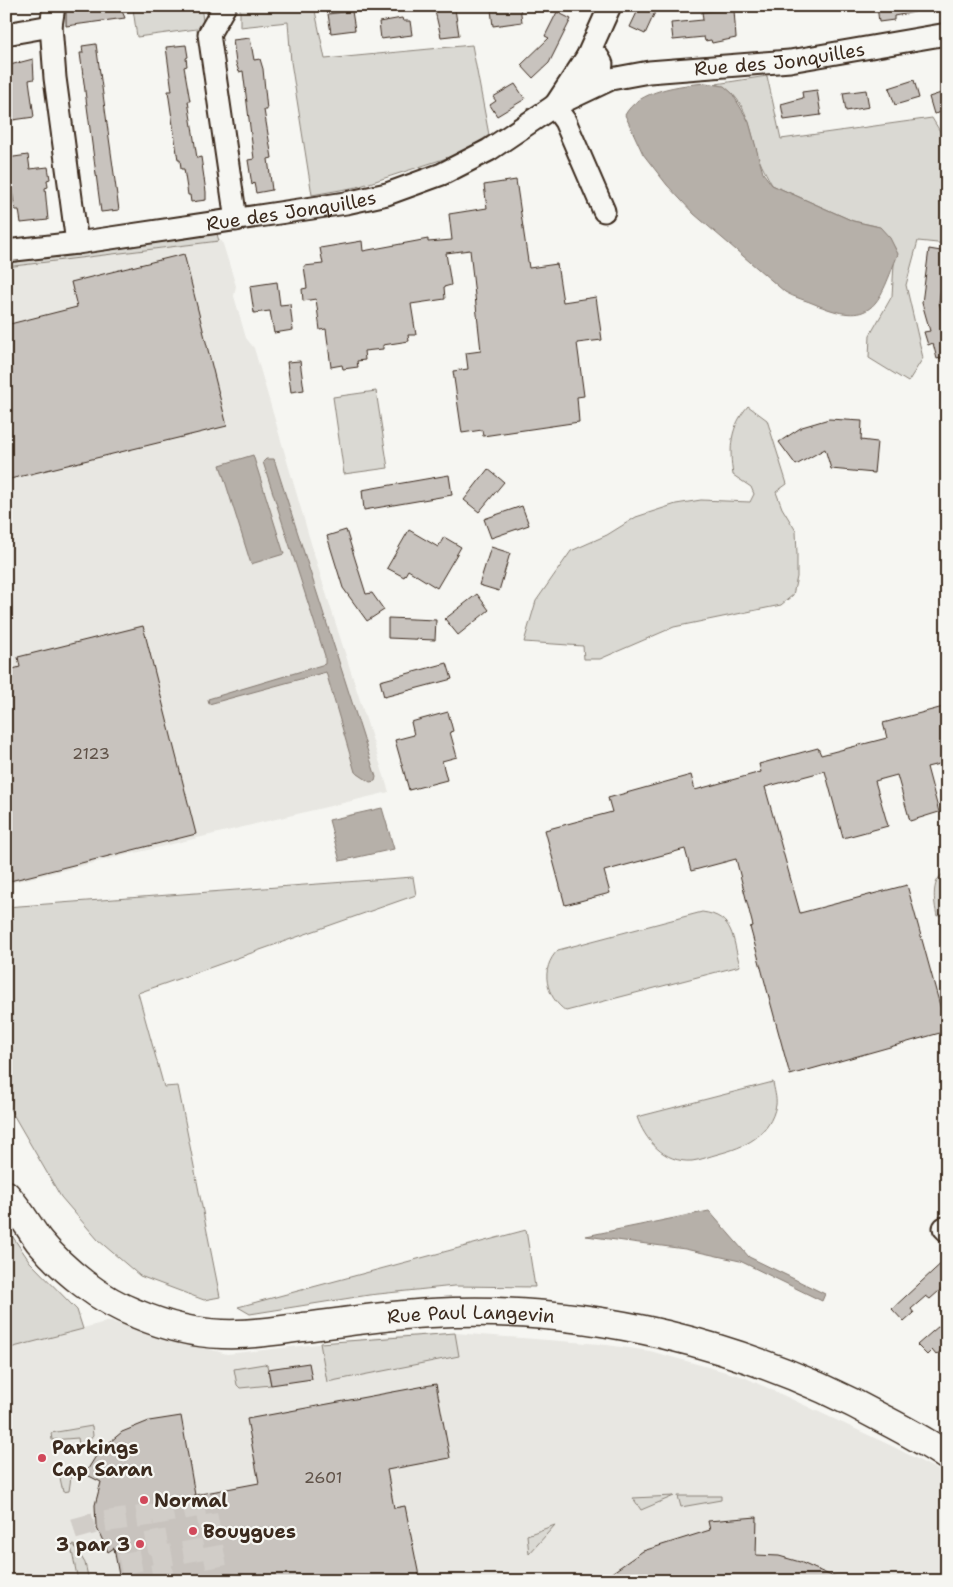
<svg xmlns="http://www.w3.org/2000/svg" width="953" height="1587" viewBox="0 0 953 1587" font-family="'Shantell Sans',sans-serif">
<style>
.built{fill:#e8e7e2}
.green{fill:#dad9d3;stroke:#8a8278}
.water{fill:#b6b0a9;stroke:#857a71}
.building{fill:#c8c3be;stroke:#3b2a1e}
.lines{fill:none;stroke-linecap:round;stroke-linejoin:round}
.minor-tunnel{stroke:#d1cdc8;stroke-width:21;stroke-dasharray:21 11;stroke-linecap:butt}
.minor-casing{stroke:#3b2a1e;stroke-width:25}
.major-casing{stroke:#3b2a1e;stroke-width:31}
.minor{stroke:#f6f6f2;stroke-width:21}
.major{stroke:#f6f6f2;stroke-width:28}
.poi-dot{fill:#d1495b;stroke:#f6f6f2;stroke-width:2}
.labels{text-anchor:middle;stroke-width:4.5;stroke-linejoin:round;paint-order:stroke}
.number-label{font-size:16px;fill:#5e5046}
.street-label{font-size:19px;fill:#3b2a1e;stroke:#f6f6f2}
.poi-label{font-size:19px;font-weight:bold;fill:#3b2a1e;stroke:#f6f6f2;text-anchor:start}
</style>
<rect width="100%" height="100%" fill="#f6f6f2"/>
<filter id="ink" filterUnits="userSpaceOnUse"><feTurbulence type="fractalNoise" baseFrequency=".02" numOctaves="2"/><feDisplacementMap in="SourceGraphic" scale="10" xChannelSelector="R" yChannelSelector="G"/><feConvolveMatrix kernelMatrix="1 2 1 2 8 2 1 2 1" color-interpolation-filters="sRGB"/></filter>
<g filter="url(#ink)">
<g class="built">
<path d="M222 241 236 286 234 296 246 338 254 348 320 574 389 792 6 884V267Z"/>
<path d="M109 1321 227 1354 389 1336 455 1333 600 1344 650 1351 744 1377 894 1447 947 1475V1581H6V1349Z"/>
</g>
<g class="green">
<path d="M130 6H201L204 28 137 37 133 9Z"/>
<path d="M247 6H314L325 59 472 45 489 135 462 153 357 187 312 195 291 62 288 22 240 27V7Z"/>
<path d="M767 76 781 139 932 118 947 143V244L918 241 906 285 923 358 908 382 869 358 870 335 892 296 895 248 876 226 853 221 772 185C767 175 760 164 757 154 751 129 744 92 716 84Z"/>
<path d="M217 234 219 241 6 267V262Z"/>
<path d="M376 391 388 468 344 474 333 397Z"/>
<path d="M748 406 767 420 787 484 776 492 782 508 796 531 797 554V577L793 595 781 605 674 627 600 659H584L583 646 524 642 536 601 571 551 607 535 636 517 676 504 701 500 750 502 754 494 751 487 733 475C729 448 730 427 748 406Z"/>
<path d="M947 872V913L937 916C934 902 930 878 947 872Z"/>
<path d="M413 877 416 895 138 993 164 1087 178 1086 220 1297 204 1300 140 1276 98 1240 61 1197 6 1102V907Z"/>
<path d="M702 912C735 916 732 938 740 966L566 1011C546 997 539 969 558 950Z"/>
<path d="M773 1082C774 1089 777 1098 776 1105 770 1136 745 1147 718 1154 710 1156 701 1160 692 1161 664 1163 645 1140 637 1117Z"/>
<path d="M6 1227 30 1262 77 1310 83 1329 6 1349Z"/>
<path d="M526 1230 535 1287 454 1286 369 1295 250 1314 238 1307Z"/>
<path d="M455 1333 459 1356 327 1382 320 1343Z"/>
<path d="M264 1364 267 1365 271 1385 240 1388 237 1385 234 1369Z"/>
<path d="M92 1426 93 1436 80 1451 78 1438 52 1440 51 1433Z"/>
<path d="M72 1470 69 1491 63 1492 59 1473Z"/>
<path d="M674 1496 641 1510 633 1498Z"/>
<path d="M678 1496H721V1500L681 1507Z"/>
<path d="M555 1525 529 1554 527 1535Z"/>
<path d="M74 1545 85 1563 89 1581H78L71 1546Z"/>
</g>
<g class="water">
<path d="M706 83 724 86 732 93 749 122 763 173 772 185 853 221 880 227 890 238 898 254C879 301 875 329 817 305 806 300 795 298 785 292L694 214 667 185 643 154 625 115C638 90 681 85 706 83Z"/>
<path d="M253 455 284 554 251 564 220 465Z"/>
<path d="M266 459H274L376 777 375 781 370 782 355 772 326 672 209 704 208 699 325 664V656L263 462Z"/>
<path d="M382 808 394 849 340 861 329 820Z"/>
<path d="M709 1211 749 1257 825 1294 822 1301 740 1261 685 1249 586 1236Z"/>
</g>
<g class="building">
<path d="M66 6H120L125 18 66 26Z"/>
<path d="M514 6H520L522 22 493 26 491 10Z"/>
<path d="M640 6H648L656 10 645 34 630 27Z"/>
<path d="M877 6H915V12L894 16V20L879 22Z"/>
<path d="M455 9 459 35 441 37 435 11Z"/>
<path d="M734 10 736 38 712 43 711 40 705 41 704 37 673 40 671 23 703 20 702 12Z"/>
<path d="M352 11 355 30 331 33 328 14Z"/>
<path d="M557 12 571 19 549 63 533 78 521 65 549 38 545 36Z"/>
<path d="M402 18 403 21H410L412 35 381 39 379 22Z"/>
<path d="M250 38 254 60 260 59 263 69 267 110H264L272 158 268 159 272 190 256 193 254 183 252 185 248 160 254 159 243 71 239 72 236 63 233 40Z"/>
<path d="M96 44 119 210 101 212 80 53H83L82 46Z"/>
<path d="M186 45 188 57 186 58 187 66 184 67 190 101H188L197 158 201 157 206 192V200L191 202 190 195H188L184 169H181L180 160H178L168 91H172L166 47Z"/>
<path d="M33 59 34 79 29 80 34 117 6 121V66Z"/>
<path d="M914 80 919 98 895 105 889 88Z"/>
<path d="M515 84 525 99 497 116 490 105 496 101 493 97Z"/>
<path d="M817 90 821 115 784 120 781 104 803 98 802 92Z"/>
<path d="M866 90 869 107 846 111 843 93Z"/>
<path d="M947 91V111L934 114 929 97Z"/>
<path d="M28 155 30 169 48 167 50 179 47 180 48 187 45 188 48 220 21 223 19 210H15L7 158Z"/>
<path d="M516 180 529 268 557 264 563 302 596 297 602 340 577 343 584 396 577 397 579 422 483 436 482 430 462 433 453 371 468 369 466 353 481 351 470 250 446 253 451 285 444 287 445 299 411 304 416 335H408L409 341 383 345V349L364 351 365 360 357 361 358 367 343 369 342 365 331 367 326 329 320 330 316 299 303 301 302 289 307 288 304 266 323 264 320 248 362 241 363 251 428 239V242L452 240 449 214 487 208 484 185Z"/>
<path d="M929 249 947 252V265H944L939 302 947 330V356L937 359 933 343 928 345 924 332 930 331 922 303Z"/>
<path d="M184 254 227 426 6 480V325L77 307 71 282Z"/>
<path d="M277 282 280 305 290 304 293 330 274 333 270 311 254 313 250 286Z"/>
<path d="M300 361 304 390 291 392 287 362Z"/>
<path d="M829 419 862 421 861 440 877 442 874 473 831 469 825 449 796 465 779 442 802 427Z"/>
<path d="M488 469 504 482 479 512 464 500Z"/>
<path d="M449 475 452 495 364 510 362 490Z"/>
<path d="M522 506 529 525 491 538 484 519Z"/>
<path d="M346 530 366 594 372 593 384 610 367 621 343 588 327 536Z"/>
<path d="M409 530 438 547 444 537 461 547 437 588 408 570 404 577 387 568Z"/>
<path d="M491 547 510 553 499 591 479 585Z"/>
<path d="M477 594 489 610 458 635 445 619Z"/>
<path d="M388 618 436 620 435 640 388 638Z"/>
<path d="M143 626 196 834 6 882V671L20 667 18 657Z"/>
<path d="M447 663 452 679 384 697 380 681Z"/>
<path d="M947 706V762L927 767 939 812 910 821 897 775 875 781 888 826 843 838 825 771 765 787 800 913 907 885 947 1031 790 1075 750 927 753 926 736 859 691 871 685 849 604 871 610 893 565 905 545 830 612 812 608 798 691 775 695 790 761 772 759 764 818 748 821 755 887 738 883 723Z"/>
<path d="M448 712 453 731 450 732 457 757 442 761 447 780 409 790 395 740 414 735 411 722Z"/>
<path d="M947 1258V1284L930 1299 926 1296 911 1309 914 1313 904 1322 892 1309Z"/>
<path d="M947 1319V1345L936 1355 932 1350 927 1355 917 1345Z"/>
<path d="M309 1363 312 1379 271 1385 268 1369Z"/>
<path d="M436 1384 450 1458 387 1470 394 1508 405 1506 420 1581H120L114 1548 108 1552 96 1526 95 1505 101 1482 85 1474 99 1451 122 1432 149 1421 181 1416 195 1495 259 1483 247 1419Z"/>
<path d="M757 1517 756 1555 779 1556 800 1562 843 1581H600L643 1551 710 1530 708 1521Z"/>
</g>
<g class="lines">
<g class="minor-tunnel">
<path d="M152 1515 205 1505 219 1581"/>
<path d="M74 1529 96 1523 152 1515 164 1581"/>
<path d="M120 1564 213 1547"/>
</g>
<g class="minor-casing">
<g id="minor">
<path d="M54 6 51 26 55 78 77 243"/>
<path d="M225 6 209 34 236 220"/>
<path d="M6 34 51 26"/>
<path d="M587 57 610 6"/>
<path d="M556 104 587 57H598L602 64 601 70 595 74 588 73 583 65"/>
<path d="M554 106 565 121 604 211"/>
<path id="s1" d="M6 251 77 243 346 203 387 194 442 174 489 150 554 106 611 79 649 72 790 61 947 34"/>
<path d="M944 1228 947 1231"/>
</g>
</g>
<g class="major-casing">
<g id="major">
<path id="s2" d="M6 1195C19 1209 28 1226 39 1241 64 1271 100 1300 137 1314 163 1325 193 1333 222 1334 249 1335 276 1331 303 1327 346 1322 388 1315 431 1313 587 1304 748 1344 885 1420 906 1431 927 1442 947 1456"/>
</g>
</g>
<use href="#minor" class="minor"/>
<use href="#major" class="major"/>
</g>
</g>
<g class="poi-dot">
<circle cx="42" cy="1458" r="5"/>
<circle cx="144" cy="1500" r="5"/>
<circle cx="193" cy="1531" r="5"/>
<circle cx="140" cy="1544" r="5"/>
</g>
<g class="labels">
<g class="number-label">
<text x="91" y="759">2123</text>
<text x="323" y="1483">2601</text>
</g>
<g class="street-label">
<text dy="7" stroke="none"><textPath href="#s1" startOffset="808">Rue des Jonquilles</textPath></text>
<text dy="7" stroke="none"><textPath href="#s1" startOffset="288">Rue des Jonquilles</textPath></text>
<text dy="7" stroke="none"><textPath href="#s2" startOffset="518">Rue Paul Langevin</textPath></text>
</g>
<g class="poi-label">
<text x="52" y="1454">Parkings<tspan x="52" dy="22">Cap Saran</tspan></text>
<text x="154" y="1507">Normal</text>
<text x="203" y="1538">Bouygues</text>
<text x="130" y="1551" text-anchor="end">3 par 3</text>
</g>
</g>
<rect width="953" height="1587" fill="none" stroke="#f6f6f2" stroke-width="25"/>
<rect x="12" y="12" width="928" height="1562" fill="none" stroke="#3b2a1e" stroke-width="2" filter="url(#ink)"/>
</svg>
